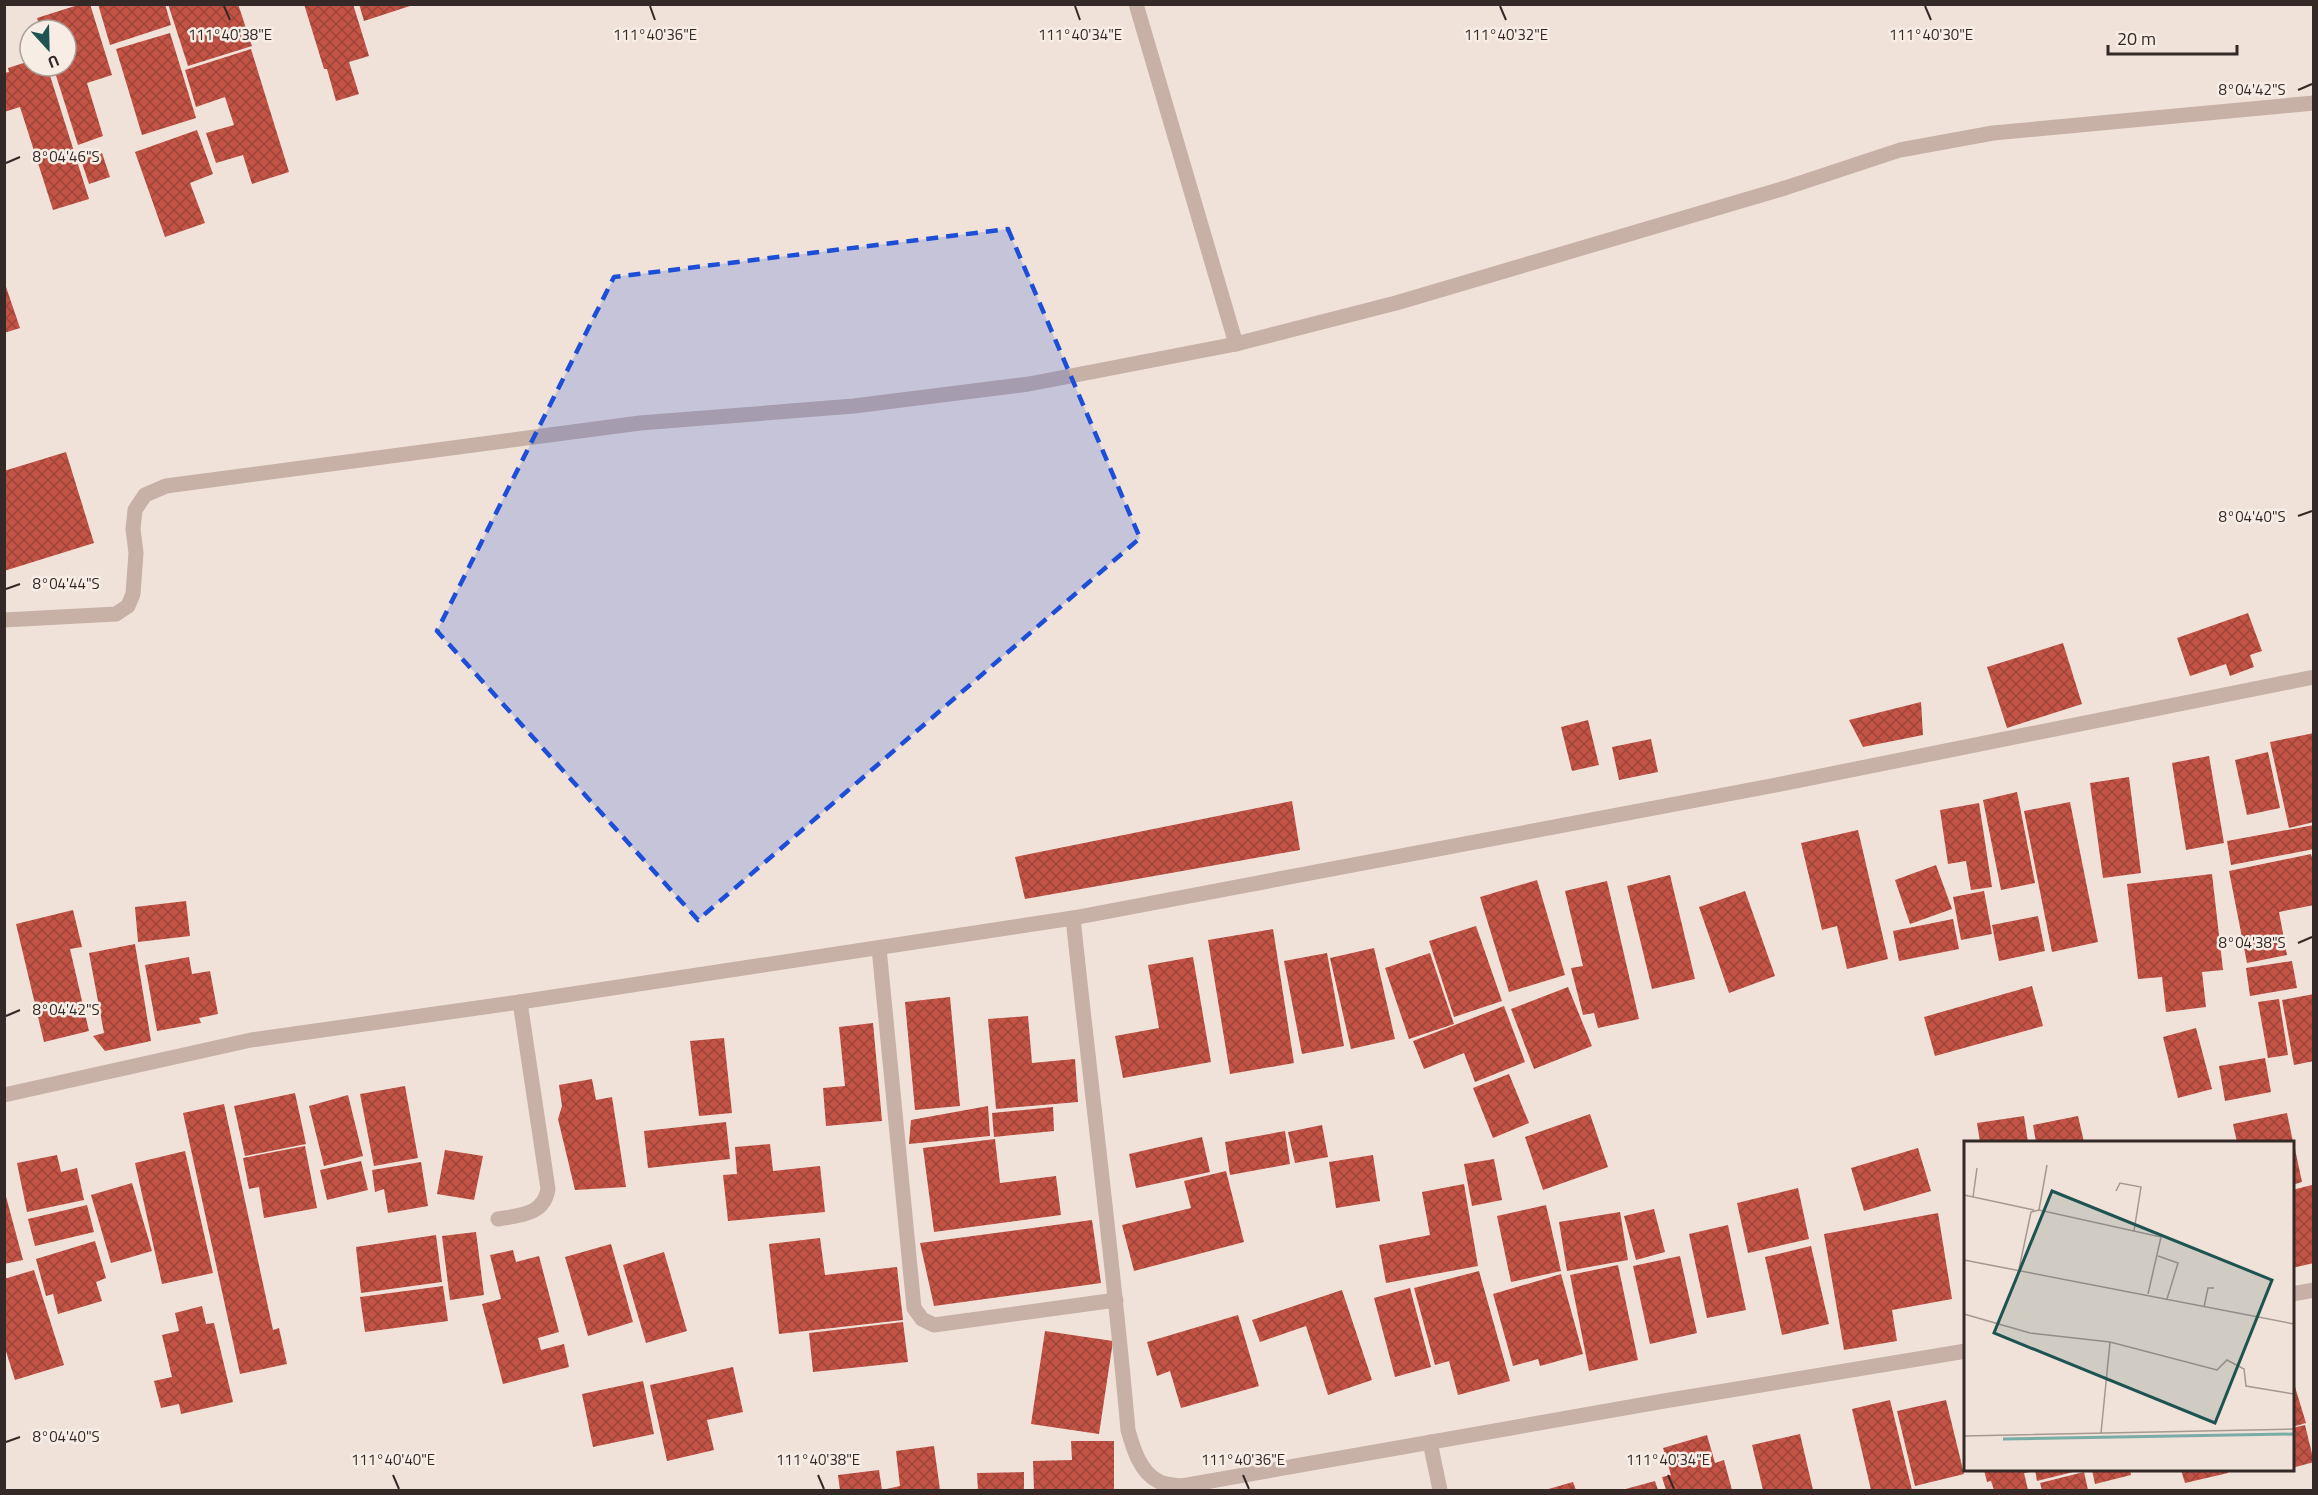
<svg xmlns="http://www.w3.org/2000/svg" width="2318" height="1495" viewBox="0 0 2318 1495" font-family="'Titillium Web',sans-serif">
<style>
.building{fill:url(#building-cross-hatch)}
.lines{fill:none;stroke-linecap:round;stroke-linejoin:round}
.lane{stroke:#c7b0a5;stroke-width:15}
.street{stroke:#c7b0a5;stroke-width:15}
.marked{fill:#1d4ed8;fill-opacity:0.2;stroke:#1d4ed8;stroke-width:4.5;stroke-dasharray:12 8;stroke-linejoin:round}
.ticks{fill:none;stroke:#342926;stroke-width:2}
.inset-river{fill:none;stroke:#79aca7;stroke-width:3}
.inset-road{fill:none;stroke:#a59891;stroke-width:1.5}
.view{fill:#1d5350;fill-opacity:0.15;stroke:#1d5350;stroke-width:3}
.inset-edge{fill:none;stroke:#342926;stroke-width:3}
.ticks-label{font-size:15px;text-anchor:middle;fill:#342926;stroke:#f8ede5;stroke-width:5;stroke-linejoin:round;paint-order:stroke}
</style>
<defs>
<pattern id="building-cross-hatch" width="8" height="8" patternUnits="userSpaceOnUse" patternTransform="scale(1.5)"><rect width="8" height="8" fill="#c25345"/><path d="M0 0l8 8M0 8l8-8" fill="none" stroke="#9e4539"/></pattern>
</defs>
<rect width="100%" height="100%" fill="#f0e2d9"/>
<g class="building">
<path d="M81 4H90L112 75 87 83 103 136 78 145 53 66H66V30H41L37 18Z"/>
<path d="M98 4H165L171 25 110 45Z"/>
<path d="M168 4H238L252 46 188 66Z"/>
<path d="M304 4H353L369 56 349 62 359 94 336 101 327 69H324Z"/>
<path d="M359 4H413V5L364 21Z"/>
<path d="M170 33 196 118 142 135 116 49Z"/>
<path d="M251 49 289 172 252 184 243 155 216 163 206 133 234 125 225 97 196 107 185 70Z"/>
<path d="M30 61V66H47L89 199 53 210 20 107 4 112V73L9 72 8 68Z"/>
<path d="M197 130 213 174 190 183 205 223 165 237 135 152Z"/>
<path d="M102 153 110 177 89 184 81 160Z"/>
<path d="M4 281 20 328 4 333Z"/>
<path d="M66 452 94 543 4 571V471Z"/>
<path d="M2248 613 2262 651 2250 655 2254 667 2230 676 2226 664 2190 676 2177 638Z"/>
<path d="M2063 643 2082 704 2007 728 1987 667Z"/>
<path d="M1921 702 1923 735 1863 747 1849 720Z"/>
<path d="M1588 720 1599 765 1572 771 1561 727Z"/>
<path d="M2314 733V822L2289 828 2270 742Z"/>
<path d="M1651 739 1658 772 1619 780 1612 747Z"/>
<path d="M2268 752 2280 808 2247 815 2235 760Z"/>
<path d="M2209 756 2224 843 2186 850 2172 763Z"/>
<path d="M2129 777 2141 873 2103 878 2090 783Z"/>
<path d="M2017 792 2035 883 2001 890 1983 800Z"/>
<path d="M1292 801 1300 850 1025 899 1015 857Z"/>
<path d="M2070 802 2098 942 2052 952 2024 811Z"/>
<path d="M1979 803 1992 887 1971 890 1966 861 1948 864 1940 810Z"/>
<path d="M2314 825V849L2231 865 2227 841Z"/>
<path d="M1858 830 1888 959 1847 969 1837 926 1822 930 1801 843Z"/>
<path d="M2311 854 2314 865V905L2279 912 2287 955 2247 963 2229 871Z"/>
<path d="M1936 865 1952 909 1910 924 1895 880Z"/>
<path d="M2212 874 2223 970 2202 972 2206 1007 2166 1012 2162 977 2138 979 2127 884Z"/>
<path d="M1670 875 1695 979 1652 989 1627 886Z"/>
<path d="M1537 880 1565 975 1509 992 1480 897Z"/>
<path d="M1607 881 1639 1019 1598 1028 1594 1013 1583 1015 1571 968 1583 966 1565 891Z"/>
<path d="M1745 891 1775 976 1729 993 1699 907Z"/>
<path d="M1984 891 1992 934 1961 940 1953 897Z"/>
<path d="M186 901 190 936 138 942 135 907Z"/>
<path d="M73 910 82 947 70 949 89 1031 44 1042 16 924Z"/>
<path d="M2038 916 2045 951 1999 961 1992 925Z"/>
<path d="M1953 919 1959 949 1899 961 1893 931Z"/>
<path d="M1476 926 1502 1001 1454 1017 1429 941Z"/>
<path d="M1273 929 1294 1063 1230 1074 1208 940Z"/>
<path d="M135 944 151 1041 105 1051 93 1036 104 1033 89 953Z"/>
<path d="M1374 948 1395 1039 1351 1049 1330 958Z"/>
<path d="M1327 953 1344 1046 1302 1054 1284 961Z"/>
<path d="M1430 953 1454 1024 1409 1039 1385 968Z"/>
<path d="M189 957 192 974 210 971 218 1014 199 1018 201 1023 157 1031 145 965Z"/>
<path d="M1193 957 1211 1062 1123 1078 1115 1036 1159 1028 1148 965Z"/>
<path d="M2292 961 2297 988 2250 996 2246 968Z"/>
<path d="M2032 986 2043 1026 1935 1056 1924 1017Z"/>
<path d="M1568 987 1592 1046 1534 1069 1511 1009Z"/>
<path d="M2314 994V1061L2294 1065 2282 1000Z"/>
<path d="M950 997 960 1106 915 1110 905 1002Z"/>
<path d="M2279 999 2288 1055 2268 1058 2258 1002Z"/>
<path d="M1504 1006 1525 1062 1475 1082 1464 1053 1424 1069 1413 1041Z"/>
<path d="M1028 1016 1032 1063 1075 1059 1078 1102 996 1109 988 1019Z"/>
<path d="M873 1023 882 1121 826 1126 823 1088 845 1086 839 1027Z"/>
<path d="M2196 1028 2212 1089 2178 1098 2163 1037Z"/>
<path d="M724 1038 732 1113 699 1116 690 1041Z"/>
<path d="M2265 1058 2271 1092 2225 1101 2219 1066Z"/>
<path d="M1509 1074 1529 1123 1493 1138 1473 1088Z"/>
<path d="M592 1079 596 1100 612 1097 626 1187 575 1190 558 1119 562 1106 559 1085Z"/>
<path d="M405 1086 418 1158 374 1166 360 1094Z"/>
<path d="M295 1093 306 1144 245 1156 234 1106Z"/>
<path d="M348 1095 363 1156 324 1166 309 1106Z"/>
<path d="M224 1104 273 1330 279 1328 287 1364 240 1374 183 1113Z"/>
<path d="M988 1106 990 1136 909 1144 911 1120Z"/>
<path d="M1053 1107 1054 1131 994 1137 992 1113Z"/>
<path d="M2287 1113 2293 1142H2237L2233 1124Z"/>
<path d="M1590 1114 1608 1167 1543 1190 1525 1137Z"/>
<path d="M2024 1116 2028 1142H1980L1977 1123Z"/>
<path d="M2078 1116 2084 1142H2036L2033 1125Z"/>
<path d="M726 1122 730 1159 648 1168 644 1131Z"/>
<path d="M1322 1125 1328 1157 1295 1163 1288 1132Z"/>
<path d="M1285 1131 1290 1164 1230 1175 1225 1142Z"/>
<path d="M1202 1137 1210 1172 1136 1188 1129 1154Z"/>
<path d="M995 1139 1000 1183 1056 1176 1061 1215 934 1232 923 1148Z"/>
<path d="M770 1144 773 1171 820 1166 825 1212 728 1221 723 1175 737 1174 735 1147Z"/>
<path d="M305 1146 317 1208 264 1218 259 1187 249 1189 243 1158Z"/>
<path d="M1918 1148 1931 1191 1864 1211 1851 1168Z"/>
<path d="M2292 1149H2295L2302 1182 2292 1185Z"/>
<path d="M445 1150 483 1156 474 1200 437 1194Z"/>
<path d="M185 1151 213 1273 162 1284 135 1163Z"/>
<path d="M57 1155 61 1172 77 1168 84 1200 27 1212 17 1163Z"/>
<path d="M1373 1155 1380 1201 1336 1208 1329 1162Z"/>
<path d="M1494 1159 1502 1200 1472 1206 1464 1164Z"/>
<path d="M361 1161 368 1190 327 1200 320 1170Z"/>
<path d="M421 1162 428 1206 388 1213 384 1189 375 1192 372 1170Z"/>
<path d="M1226 1171 1244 1242 1134 1271 1122 1225 1191 1208 1184 1181Z"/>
<path d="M132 1183 152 1251 111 1263 91 1195Z"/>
<path d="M1464 1184 1478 1266 1386 1283 1379 1245 1430 1235 1422 1192Z"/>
<path d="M2312 1185 2314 1263 2292 1268V1190Z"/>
<path d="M1798 1188 1809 1239 1748 1253 1737 1203Z"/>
<path d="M4 1189 23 1260 4 1264Z"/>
<path d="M87 1205 94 1232 35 1246 28 1219Z"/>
<path d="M1546 1205 1561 1271 1511 1282 1497 1216Z"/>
<path d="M1654 1209 1665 1252 1636 1260 1624 1216Z"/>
<path d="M1620 1212 1628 1260 1567 1271 1559 1222Z"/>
<path d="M1938 1213 1952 1299 1892 1310 1897 1341 1844 1350 1824 1234Z"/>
<path d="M1092 1220 1101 1283 934 1306 920 1243Z"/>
<path d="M1728 1225 1746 1310 1707 1318 1689 1234Z"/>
<path d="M476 1232 484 1295 450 1300 442 1236Z"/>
<path d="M436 1235 442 1282 361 1293 356 1247Z"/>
<path d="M820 1238 825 1275 897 1267 903 1320 779 1334 769 1244Z"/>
<path d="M95 1241 106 1278 96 1282 102 1301 58 1314 53 1294 46 1296 36 1259Z"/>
<path d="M611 1244 633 1322 588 1336 565 1257Z"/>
<path d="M1811 1246 1829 1324 1782 1335 1765 1257Z"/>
<path d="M513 1250 516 1262 539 1256 559 1332 538 1338 541 1350 564 1344 569 1367 503 1384 482 1304 501 1299 490 1255Z"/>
<path d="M664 1252 687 1331 646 1343 623 1265Z"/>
<path d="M1680 1256 1697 1333 1650 1344 1633 1266Z"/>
<path d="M1618 1265 1638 1360 1589 1371 1570 1275Z"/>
<path d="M34 1270 64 1365 15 1380 4 1345V1279Z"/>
<path d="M1479 1271 1510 1381 1458 1395 1449 1361 1435 1365 1414 1288Z"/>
<path d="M1561 1274 1583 1354 1540 1366 1538 1359 1513 1366 1493 1294Z"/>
<path d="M443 1286 448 1321 365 1332 360 1297Z"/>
<path d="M1410 1288 1431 1367 1395 1377 1374 1298Z"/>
<path d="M1342 1290 1372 1380 1328 1395 1306 1326 1260 1342 1252 1320Z"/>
<path d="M202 1306 206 1324 214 1323 233 1402 181 1414 179 1404 161 1408 154 1381 172 1377 162 1335 179 1331 175 1313Z"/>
<path d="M1238 1315 1259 1386 1181 1408 1170 1371 1157 1376 1147 1342Z"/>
<path d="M903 1322 908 1362 813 1372 809 1333Z"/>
<path d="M1045 1331 1113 1341 1099 1434 1031 1424Z"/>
<path d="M733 1367 743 1412 707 1420 714 1450 667 1461 650 1385Z"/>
<path d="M2292 1377 2306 1423 2292 1427Z"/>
<path d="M643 1381 654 1434 593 1447 582 1394Z"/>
<path d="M1890 1400 1912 1490H1871L1852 1409Z"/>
<path d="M1946 1400 1964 1474 1915 1486 1897 1411Z"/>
<path d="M2305 1425 2314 1462 2292 1468V1428Z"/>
<path d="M1800 1434 1813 1490H1763L1752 1445Z"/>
<path d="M1707 1435 1715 1463 1724 1460 1732 1490H1666L1662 1477 1671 1475 1663 1448Z"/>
<path d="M1071 1441H1114V1490H1034L1033 1461 1072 1460Z"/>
<path d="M934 1446 940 1490H882L900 1486 896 1451Z"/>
<path d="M879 1470 882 1490H840L838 1475Z"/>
<path d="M1984 1470H2031V1472L2024 1473 2028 1490H1994L1991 1481 1987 1482Z"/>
<path d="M2035 1470H2081L2037 1481Z"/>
<path d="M2092 1470H2130L2131 1475 2095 1484Z"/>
<path d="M2181 1470H2228V1473L2185 1483Z"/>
<path d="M1024 1472V1490H978L977 1473Z"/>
<path d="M2084 1472 2088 1490H2042L2040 1483Z"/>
<path d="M1655 1481 1658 1490H1622Z"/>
<path d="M1573 1482 1576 1490H1545Z"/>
</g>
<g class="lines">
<path class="lane" d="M1430 1442 1440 1490"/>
<g class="street">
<path d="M1136 4 1236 344"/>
<path d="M4 620 116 614 128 606 133 594 136 553 133 529 135 510 145 495 166 486 640 423 854 406 1029 384 1236 344 1396 303 1785 188 1900 150 1993 133 2314 103"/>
<path d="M1073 918C1091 1089 1113 1259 1128 1430 1133 1448 1140 1472 1158 1481 1164 1485 1175 1485 1182 1486L1664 1401 1966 1351"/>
<path d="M879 948 914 1308 922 1319 934 1325 1116 1300"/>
<path d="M4 1095 251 1040 520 1002 1073 918 1776 785 2314 677"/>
<path d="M498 1219C520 1215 544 1215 548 1189L520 1002"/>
<path d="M2292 1294 2314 1290"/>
</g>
</g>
<path class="marked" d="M1008 229 1140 538 698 920 437 631 614 277Z"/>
<path class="ticks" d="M224 6 230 20M650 6 655 20M1075 6 1080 20M1500 6 1506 20M1925 6 1931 20M2298 90 2312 84M6 163 20 157M2298 516 2312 511M6 589 20 584M2298 943 2312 937M6 1016 20 1010M6 1442 20 1437M393 1475 399 1489M818 1475 824 1489M1243 1475 1249 1489M1668 1475 1674 1489"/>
<g transform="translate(1964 1141)">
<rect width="330" height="330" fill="#f0e2d9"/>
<path class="inset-river" d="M39 298 330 293"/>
<path class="inset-road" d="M152 50 156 42 177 46 170 90M0 54 70 69M9 56 13 27M75 69 83 24M194 115 214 122 203 158M0 119 330 183M55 128 67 71 75 69 197 96 184 153M240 166 244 147H250M0 173 66 192 146 201 253 229 263 219 280 228 282 245 330 253M137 292 146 201M0 295 330 288"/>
<path class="view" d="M88 50 308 139 251 282 30 192Z"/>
<rect width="330" height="330" class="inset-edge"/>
</g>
<g class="ticks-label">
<text x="230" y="40">111°40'38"E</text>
<text x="655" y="40">111°40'36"E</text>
<text x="1080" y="40">111°40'34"E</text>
<text x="1506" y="40">111°40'32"E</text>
<text x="1931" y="40">111°40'30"E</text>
<text x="2252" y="95">8°04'42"S</text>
<text x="66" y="162">8°04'46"S</text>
<text x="2252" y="522">8°04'40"S</text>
<text x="66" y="589">8°04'44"S</text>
<text x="2252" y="948">8°04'38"S</text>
<text x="66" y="1015">8°04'42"S</text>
<text x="66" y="1442">8°04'40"S</text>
<text x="393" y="1465">111°40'40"E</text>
<text x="818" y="1465">111°40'38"E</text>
<text x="1243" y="1465">111°40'36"E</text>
<text x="1668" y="1465">111°40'34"E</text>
</g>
<rect width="2318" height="1495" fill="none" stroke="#342926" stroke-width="12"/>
<g transform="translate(48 48) rotate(158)"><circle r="28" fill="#f8ede5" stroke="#aa9f99" stroke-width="1.5"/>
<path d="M0-4.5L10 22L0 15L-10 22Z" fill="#1d5350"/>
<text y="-9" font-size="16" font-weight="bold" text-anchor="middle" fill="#342926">U</text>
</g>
<path d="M2108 45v9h129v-9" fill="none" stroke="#342926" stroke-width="3"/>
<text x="2117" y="45" font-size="18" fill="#342926" stroke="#f8ede5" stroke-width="4.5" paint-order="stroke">20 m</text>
</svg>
